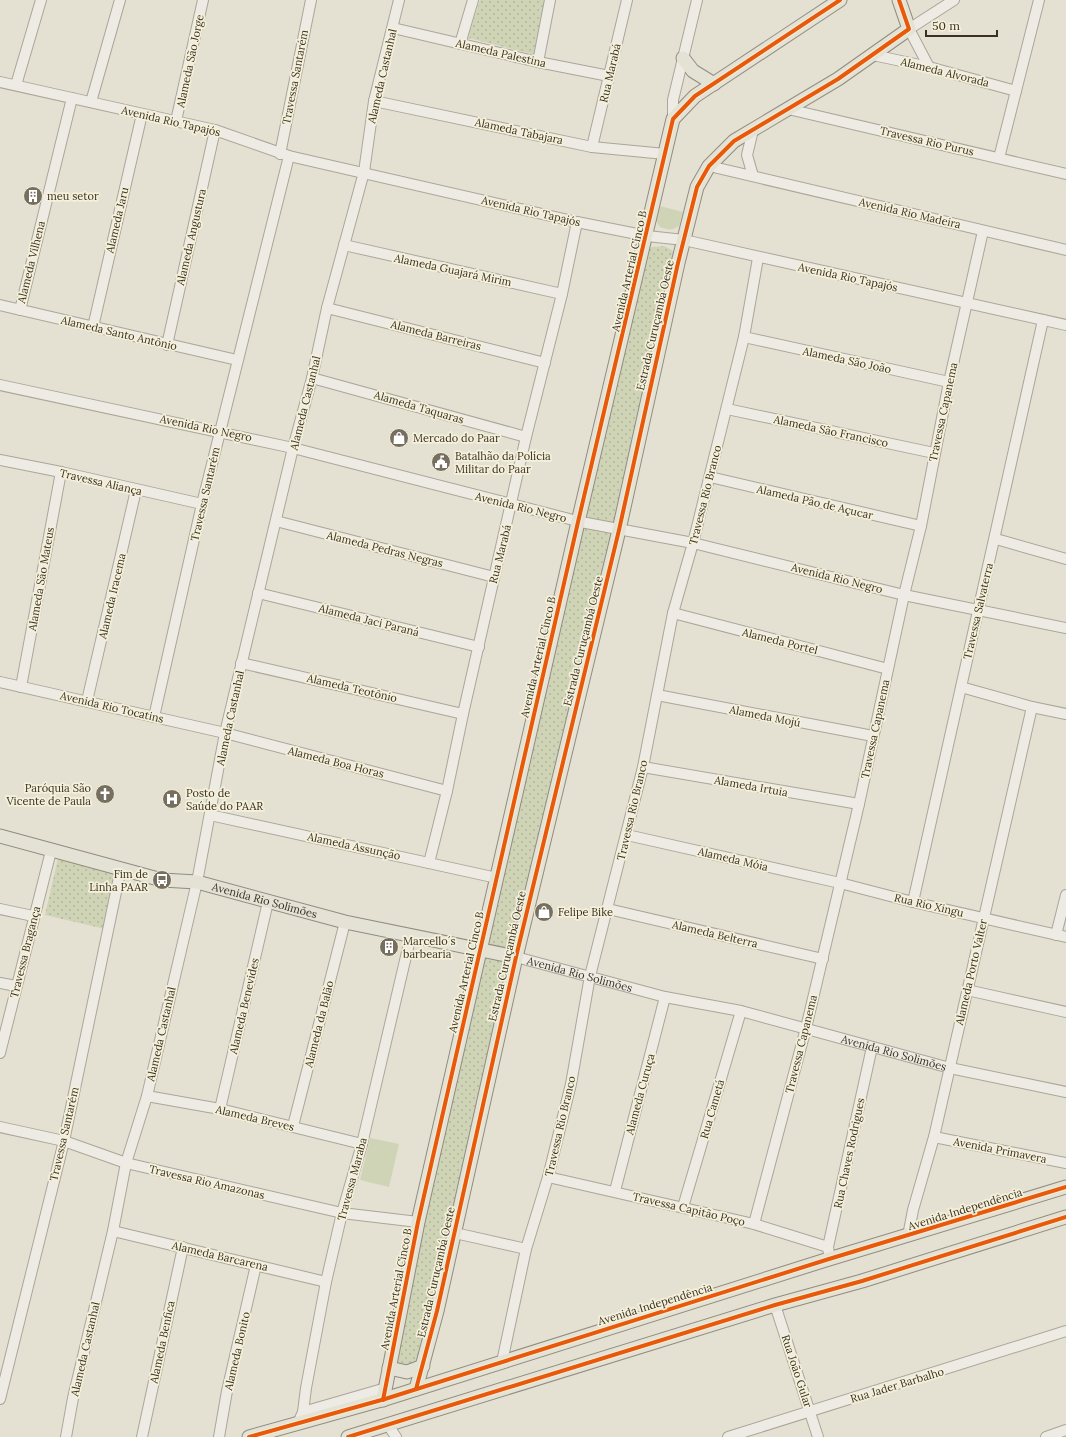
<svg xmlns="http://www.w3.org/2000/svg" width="1066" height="1437" viewBox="0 0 1066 1437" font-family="Lora,serif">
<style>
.green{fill:#d0d4b6}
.park{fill:url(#park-dots)}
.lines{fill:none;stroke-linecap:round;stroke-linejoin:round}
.minor-casing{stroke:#aaa69a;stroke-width:12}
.major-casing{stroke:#908c81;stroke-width:15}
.minor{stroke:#edebe3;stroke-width:10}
.major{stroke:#e4e2d5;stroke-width:13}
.cycleway-casing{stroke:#f4f0da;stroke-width:6}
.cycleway{stroke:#e8590c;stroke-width:4}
.labels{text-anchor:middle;stroke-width:3.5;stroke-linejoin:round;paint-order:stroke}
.street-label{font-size:11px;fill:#3a3122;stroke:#f4f0da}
.poi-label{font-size:11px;fill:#3a3122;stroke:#f4f0da;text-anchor:start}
</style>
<defs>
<pattern id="park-dots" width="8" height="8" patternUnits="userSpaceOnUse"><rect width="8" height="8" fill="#d0d4b6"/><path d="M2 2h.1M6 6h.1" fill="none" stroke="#b3b69c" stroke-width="1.8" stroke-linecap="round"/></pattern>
</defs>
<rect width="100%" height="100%" fill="#e4e1d2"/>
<g class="green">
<path d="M660 206 683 212 679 226C672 231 668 230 660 227L656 221Z"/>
<path d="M370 1138 399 1144 389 1187 360 1180Z"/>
</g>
<g class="park">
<path d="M480 0H547L536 55 468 38Z"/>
<path d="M664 246 672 250 678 262 423 1366 389 1368 644 251 652 247Z"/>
<path d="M58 858 118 872 105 929 45 915Z"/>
</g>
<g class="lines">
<g class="minor-casing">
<g id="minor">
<path d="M393 28 538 62 609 76"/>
<path d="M460 44 473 0"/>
<path d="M873 55 929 67 1016 91"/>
<path d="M538 62 550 0"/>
<path d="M929 67 909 29 954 0"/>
<path d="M0 82 215 130 289 156 577 222 647 236 684 240 1066 325"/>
<path d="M16 85 41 0"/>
<path d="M374 101 592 147 665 154"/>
<path d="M91 102 120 0"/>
<path d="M788 109 1066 174"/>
<path d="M673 119V100L697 0"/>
<path d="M176 121 203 0"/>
<path d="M753 130 747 155 753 176"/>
<path d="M592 147 627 0"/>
<path d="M280 154 311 0"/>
<path d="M999 158 1039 0"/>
<path d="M709 166 1066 250"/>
<path d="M344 245 562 294"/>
<path d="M0 305 237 360"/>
<path d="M327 308 545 363"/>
<path d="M20 310 72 98"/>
<path d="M93 327 142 114"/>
<path d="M744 337 949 382"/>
<path d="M167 345 215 130"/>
<path d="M312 378 526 437"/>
<path d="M0 385 293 448 581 522 693 543 904 595 1066 628"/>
<path d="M727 409 934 453"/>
<path d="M0 460 61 472 202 504"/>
<path d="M710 477 921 526"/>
<path d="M276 521 494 577"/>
<path d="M996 539 1066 559"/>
<path d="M258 593 479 647"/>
<path d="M673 613 888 669"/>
<path d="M241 663 463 714"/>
<path d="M0 682 225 733 447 791"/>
<path d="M21 687 61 472"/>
<path d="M961 687 1032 707 1066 714"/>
<path d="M657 695 873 736"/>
<path d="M87 701 136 490"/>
<path d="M154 717 202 504 289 156"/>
<path d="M643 767 859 804"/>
<path d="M210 815 497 878"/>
<path d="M627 835 840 883 913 902 1066 937"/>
<path d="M429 863 447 791 463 714 526 437 562 294 577 222"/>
<path d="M913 902 1043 320"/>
<path d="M0 909 33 916"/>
<path d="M608 909 823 959"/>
<path d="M1056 935 1066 895"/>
<path id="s1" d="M516 957 665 997 741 1011 950 1068 1066 1092"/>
<path d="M0 983 16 986"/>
<path d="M967 990 1066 1012"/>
<path d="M0 1053 51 851"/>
<path d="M147 1096 220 1109 362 1144"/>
<path d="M220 1109 268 902"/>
<path d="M293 1126 345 922"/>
<path d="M0 1127 64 1141 126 1163 342 1213 418 1222"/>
<path d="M934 1137 1066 1163"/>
<path d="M548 1177 754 1224 828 1247"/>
<path d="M615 1191 665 997"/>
<path d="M683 1207 741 1011"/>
<path d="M754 1224 806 1028 859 804 904 595 921 526 949 382 983 231"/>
<path d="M113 1231 326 1282"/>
<path d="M455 1233 526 1249"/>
<path d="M908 1236 913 1210 934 1137 1032 707"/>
<path d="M829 1254 828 1247 872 1047"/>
<path d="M775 1305 818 1437"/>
<path d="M502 1362 526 1249 548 1177 571 1084 590 976 643 767 673 613 693 543 744 337 758 258"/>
<path d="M0 1399 64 1141 121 868"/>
<path d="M303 1412 386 1388"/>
<path d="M298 1423 303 1412 306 1388 326 1282 342 1213 362 1144 411 935"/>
<path d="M388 1425 396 1437"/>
<path d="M66 1437 73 1398 113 1231 126 1163 147 1096 197 882 225 733 293 448 312 378 327 308 364 172 374 101 399 0"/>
<path d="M142 1437 183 1247"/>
<path d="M219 1437 227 1391 256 1265"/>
<path d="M728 1437 1066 1331"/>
<path d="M1046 1437 1066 1430"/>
</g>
</g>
<g class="major-casing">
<g id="major">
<path d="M683 58 693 71 714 84"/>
<path id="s2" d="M0 836 162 880 197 882 345 922 516 957"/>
<path d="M389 1368 407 1372 423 1366"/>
<path d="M416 1389 437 1311 516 957 619 530 678 263 697 187 709 166 734 141 838 79 909 29 899 0"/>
<path d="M383 1400 418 1222 578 522 673 119 695 96 840 0"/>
<path d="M249 1437 385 1399 829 1259 1066 1187"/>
<path d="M348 1437 775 1305 862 1281 1066 1217"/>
</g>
</g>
<use href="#minor" class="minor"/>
<use href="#major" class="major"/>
<g class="cycleway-casing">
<g id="cycleway">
<path d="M416 1389 437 1311 516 957 619 530 678 263 697 187 709 166 734 141 838 79 909 29 899 0"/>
<path d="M383 1400 418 1222 578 522 673 119 695 96 840 0"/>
<path d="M249 1437 385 1399 829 1259 1066 1187"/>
<path d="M348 1437 775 1305 862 1281 1066 1217"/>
</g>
</g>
<use href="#cycleway" class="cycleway"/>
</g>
<defs>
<g id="building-disc" transform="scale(1)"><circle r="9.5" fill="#766f60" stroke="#f4f0da"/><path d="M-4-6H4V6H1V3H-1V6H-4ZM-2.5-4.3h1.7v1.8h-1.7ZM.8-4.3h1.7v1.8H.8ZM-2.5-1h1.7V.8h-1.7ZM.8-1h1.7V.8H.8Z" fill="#fff"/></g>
<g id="shop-disc" transform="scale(1)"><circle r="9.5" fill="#766f60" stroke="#f4f0da"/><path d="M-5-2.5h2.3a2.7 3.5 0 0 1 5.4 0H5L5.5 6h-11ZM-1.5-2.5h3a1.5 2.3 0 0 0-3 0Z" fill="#fff"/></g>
<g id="civic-disc" transform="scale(1)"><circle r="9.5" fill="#766f60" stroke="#f4f0da"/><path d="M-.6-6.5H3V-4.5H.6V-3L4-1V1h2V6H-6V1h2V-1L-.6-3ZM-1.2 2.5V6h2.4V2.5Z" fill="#fff"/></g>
<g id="church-disc" transform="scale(1)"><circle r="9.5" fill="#766f60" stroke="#f4f0da"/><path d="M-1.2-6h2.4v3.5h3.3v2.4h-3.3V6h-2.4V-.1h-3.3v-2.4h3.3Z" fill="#fff"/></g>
<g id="hospital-disc" transform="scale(1)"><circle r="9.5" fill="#766f60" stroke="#f4f0da"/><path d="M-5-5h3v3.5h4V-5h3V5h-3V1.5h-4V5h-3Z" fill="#fff"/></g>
<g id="bus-disc" transform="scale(1)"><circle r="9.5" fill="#766f60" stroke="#f4f0da"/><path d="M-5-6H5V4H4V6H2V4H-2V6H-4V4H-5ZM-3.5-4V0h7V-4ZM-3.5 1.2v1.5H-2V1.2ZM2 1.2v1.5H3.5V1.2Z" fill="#fff"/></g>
</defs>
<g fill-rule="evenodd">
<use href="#building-disc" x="33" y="196"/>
<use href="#shop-disc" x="399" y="438"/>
<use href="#civic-disc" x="441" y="462"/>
<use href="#church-disc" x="105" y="794"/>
<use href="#hospital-disc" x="172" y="799"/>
<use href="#bus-disc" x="162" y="880"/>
<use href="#shop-disc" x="544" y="912"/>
<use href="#building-disc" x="389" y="947"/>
</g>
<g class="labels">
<g class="street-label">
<text transform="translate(501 53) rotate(13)" y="4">Alameda Palestina</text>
<text transform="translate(190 61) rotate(-78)" y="4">Alameda São Jorge</text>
<text transform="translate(945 72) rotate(14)" y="4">Alameda Alvorada</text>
<text transform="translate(610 73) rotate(-77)" y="4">Rua Marabá</text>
<text transform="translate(382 76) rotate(-77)" y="4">Alameda Castanhal</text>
<text transform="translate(295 77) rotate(-79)" y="4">Travessa Santarém</text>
<text transform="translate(171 121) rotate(13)" y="4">Avenida Rio Tapajós</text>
<text transform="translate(519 131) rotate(12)" y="4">Alameda Tabajara</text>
<text transform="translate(927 141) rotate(13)" y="4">Travessa Rio Purus</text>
<text transform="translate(531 211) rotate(13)" y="4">Avenida Rio Tapajós</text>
<text transform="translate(910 213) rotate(13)" y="4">Avenida Rio Madeira</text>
<text transform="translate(117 220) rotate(-77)" y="4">Alameda Jaru</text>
<text transform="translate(191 237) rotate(-77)" y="4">Alameda Angustura</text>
<text transform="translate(31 262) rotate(-76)" y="4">Alameda Vilhena</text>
<text transform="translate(453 270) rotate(12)" y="4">Alameda Guajará Mirim</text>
<text transform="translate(629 271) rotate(-77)" y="4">Avenida Arterial Cinco B</text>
<text transform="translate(848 277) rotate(12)" y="4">Avenida Rio Tapajós</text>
<text transform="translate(655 325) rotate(-77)" y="4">Estrada Curuçambá Oeste</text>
<text transform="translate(119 333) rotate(13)" y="4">Alameda Santo Antônio</text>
<text transform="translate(436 335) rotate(14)" y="4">Alameda Barreiras</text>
<text transform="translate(847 360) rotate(12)" y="4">Alameda São João</text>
<text transform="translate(305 403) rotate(-76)" y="4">Alameda Castanhal</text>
<text transform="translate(419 407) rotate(16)" y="4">Alameda Taquaras</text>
<text transform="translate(943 412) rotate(-78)" y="4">Travessa Capanema</text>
<text transform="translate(206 428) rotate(12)" y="4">Avenida Rio Negro</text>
<text transform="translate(831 431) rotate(12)" y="4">Alameda São Francisco</text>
<text transform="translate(101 482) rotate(13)" y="4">Travessa Aliança</text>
<text transform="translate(205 494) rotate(-77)" y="4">Travessa Santarém</text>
<text transform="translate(705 495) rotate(-76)" y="4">Travessa Rio Branco</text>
<text transform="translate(815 502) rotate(13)" y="4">Alameda Pão de Açucar</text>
<text transform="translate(521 507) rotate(14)" y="4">Avenida Rio Negro</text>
<text transform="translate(385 549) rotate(14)" y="4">Alameda Pedras Negras</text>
<text transform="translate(500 554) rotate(-76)" y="4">Rua Marabá</text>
<text transform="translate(837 578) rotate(14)" y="4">Avenida Rio Negro</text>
<text transform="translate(41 579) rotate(-80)" y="4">Alameda São Mateus</text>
<text transform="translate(112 596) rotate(-77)" y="4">Alameda Iracema</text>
<text transform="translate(978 611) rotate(-77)" y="4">Travessa Salvaterra</text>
<text transform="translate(369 620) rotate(14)" y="4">Alameda Jaci Paraná</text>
<text transform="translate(583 641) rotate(-76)" y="4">Estrada Curuçambá Oeste</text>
<text transform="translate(780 641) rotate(14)" y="4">Alameda Portel</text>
<text transform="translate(538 657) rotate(-77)" y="4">Avenida Arterial Cinco B</text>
<text transform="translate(352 688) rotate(13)" y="4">Alameda Teotônio</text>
<text transform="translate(112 707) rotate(13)" y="4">Avenida Rio Tocatins</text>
<text transform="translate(765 716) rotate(11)" y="4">Alameda Mojú</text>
<text transform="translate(230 718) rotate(-78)" y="4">Alameda Castanhal</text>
<text transform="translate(875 729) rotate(-78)" y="4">Travessa Capanema</text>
<text transform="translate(336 762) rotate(14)" y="4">Alameda Boa Horas</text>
<text transform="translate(751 786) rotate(10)" y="4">Alameda Irtuia</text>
<text transform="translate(632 810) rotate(-77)" y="4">Travessa Rio Branco</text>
<text transform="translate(354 846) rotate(12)" y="4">Alameda Assunção</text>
<text transform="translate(733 859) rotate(13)" y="4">Alameda Móia</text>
<text dy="4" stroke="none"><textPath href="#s2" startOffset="273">Avenida Rio Solimões</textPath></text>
<text transform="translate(929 905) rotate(13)" y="4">Rua Rio Xingu</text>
<text transform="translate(715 934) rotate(13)" y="4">Alameda Belterra</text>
<text transform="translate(25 952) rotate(-76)" y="4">Travessa Bragança</text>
<text transform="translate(507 956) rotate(-77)" y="4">Estrada Curuçambá Oeste</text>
<text transform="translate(466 972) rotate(-77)" y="4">Avenida Arterial Cinco B</text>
<text transform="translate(971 972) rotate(-77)" y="4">Alameda Porto Valter</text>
<text dy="4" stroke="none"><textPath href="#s1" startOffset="66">Avenida Rio Solimões</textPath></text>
<text transform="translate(244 1006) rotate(-77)" y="4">Alameda Benevides</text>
<text transform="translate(319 1024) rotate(-76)" y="4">Alameda da Balão</text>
<text transform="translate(161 1034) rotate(-77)" y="4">Alameda Castanhal</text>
<text transform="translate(801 1044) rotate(-76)" y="4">Travessa Capanema</text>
<text dy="4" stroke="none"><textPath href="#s1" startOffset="390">Avenida Rio Solimões</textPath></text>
<text transform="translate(640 1094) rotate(-75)" y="4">Alameda Curuça</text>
<text transform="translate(712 1109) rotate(-74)" y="4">Rua Cametá</text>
<text transform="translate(255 1118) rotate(13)" y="4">Alameda Breves</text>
<text transform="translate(560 1126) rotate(-77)" y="4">Travessa Rio Branco</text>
<text transform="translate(64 1134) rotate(-77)" y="4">Travessa Santarém</text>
<text transform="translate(1000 1150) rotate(11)" y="4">Avenida Primavera</text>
<text transform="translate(849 1153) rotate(-78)" y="4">Rua Chaves Rodrigues</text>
<text transform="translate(352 1179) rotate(-75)" y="4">Travessa Maraba</text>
<text transform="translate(207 1182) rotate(13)" y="4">Travessa Rio Amazonas</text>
<text transform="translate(689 1209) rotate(13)" y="4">Travessa Capitão Poço</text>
<text transform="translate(965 1209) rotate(-17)" y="4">Avenida Independência</text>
<text transform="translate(220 1256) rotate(13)" y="4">Alameda Barcarena</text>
<text transform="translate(436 1272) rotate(-77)" y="4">Estrada Curuçambá Oeste</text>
<text transform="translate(396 1289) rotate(-79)" y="4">Avenida Arterial Cinco B</text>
<text transform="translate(655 1304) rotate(-17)" y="4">Avenida Independência</text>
<text transform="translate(162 1342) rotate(-78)" y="4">Alameda Benfica</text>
<text transform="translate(85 1349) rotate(-77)" y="4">Alameda Castanhal</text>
<text transform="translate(237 1351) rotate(-77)" y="4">Alameda Bonito</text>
<text transform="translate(797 1371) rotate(72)" y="4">Rua João Gular</text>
<text transform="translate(897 1385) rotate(-17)" y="4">Rua Jader Barbalho</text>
</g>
<g class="poi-label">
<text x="47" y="200">meu setor</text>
<text x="413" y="442">Mercado do Paar</text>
<text x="455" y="460">Batalhão da Polícia<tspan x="455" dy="13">Militar do Paar</tspan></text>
<text x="91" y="792" text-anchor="end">Paróquia São<tspan x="91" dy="13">Vicente de Paula</tspan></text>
<text x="186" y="797">Posto de<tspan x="186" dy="13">Saúde do PAAR</tspan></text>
<text x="148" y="878" text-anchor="end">Fim de<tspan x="148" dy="13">Linha PAAR</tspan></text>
<text x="558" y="916">Felipe Bike</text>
<text x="403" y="945">Marcello´s<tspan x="403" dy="13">barbearia</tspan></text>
</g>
</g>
<path d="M926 30v6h71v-6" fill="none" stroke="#3a3122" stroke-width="2"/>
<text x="932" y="30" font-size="12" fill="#3a3122" stroke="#f4f0da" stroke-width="3" paint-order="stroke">50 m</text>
</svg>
